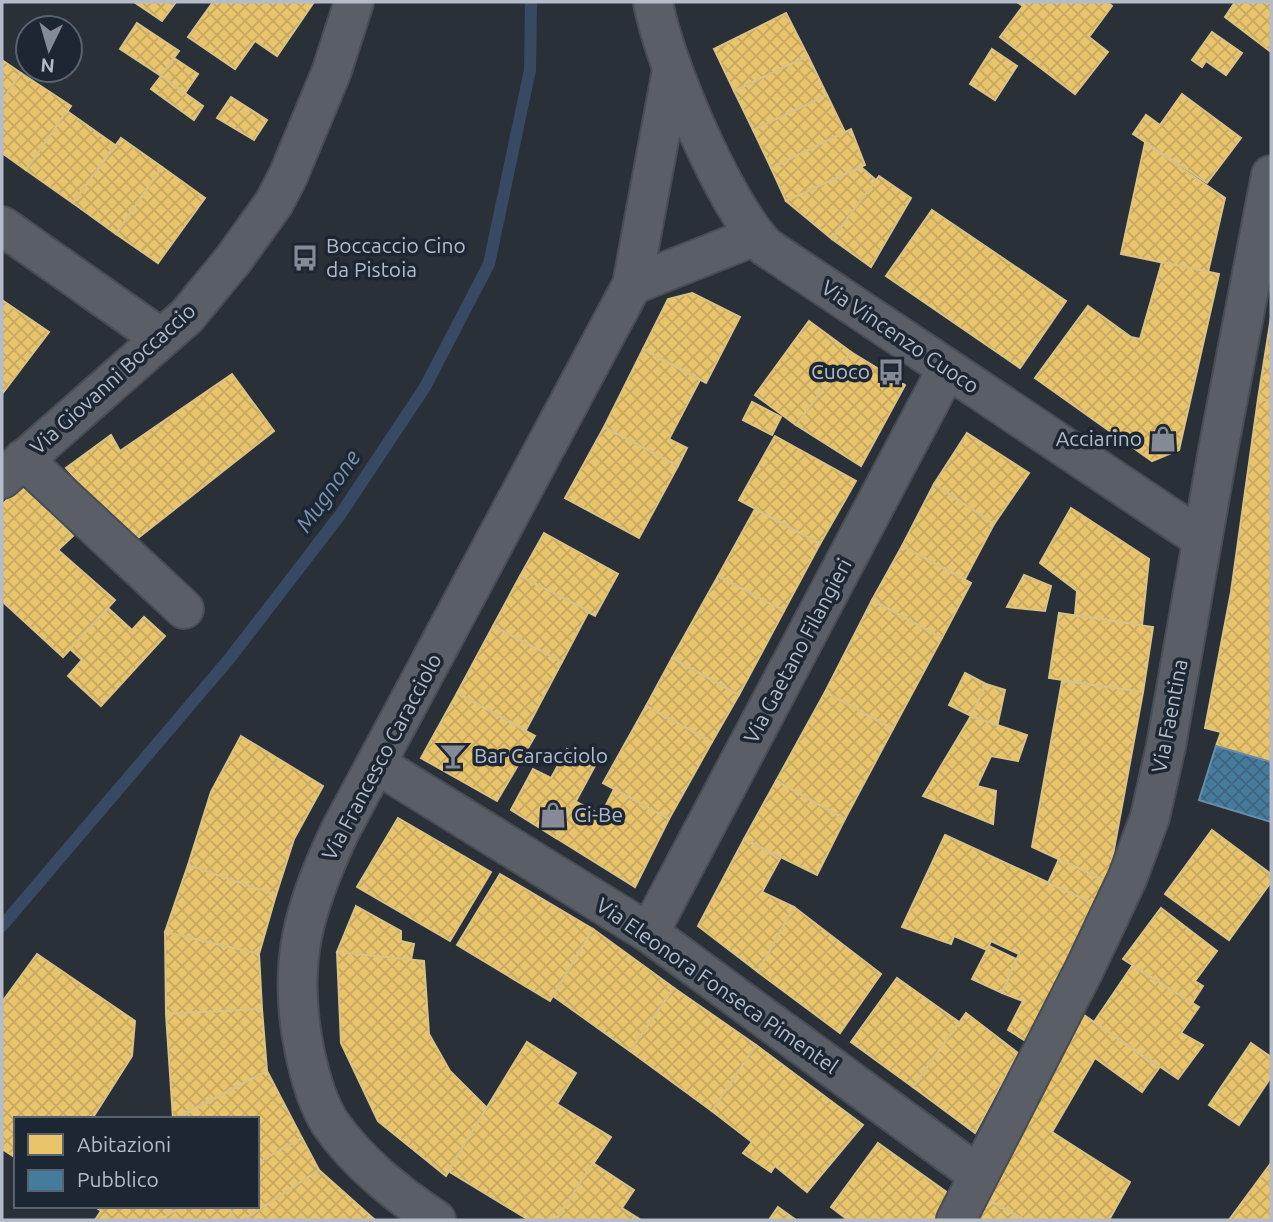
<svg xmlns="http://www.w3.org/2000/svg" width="1273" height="1222" viewBox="0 0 1273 1222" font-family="Ubuntu,sans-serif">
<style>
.homes{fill:url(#homes-cross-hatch);stroke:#d9c286;stroke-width:2}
.public{fill:url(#public-cross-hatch);stroke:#668eaa;stroke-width:2}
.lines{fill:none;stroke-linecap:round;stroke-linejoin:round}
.stream{stroke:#384963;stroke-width:12}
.minor-casing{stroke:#484c53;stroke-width:42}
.minor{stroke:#5a5e66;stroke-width:38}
.labels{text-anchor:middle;stroke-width:7;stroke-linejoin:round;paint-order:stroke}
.poi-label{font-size:21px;fill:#b4bcc9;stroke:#1d2633;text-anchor:start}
.street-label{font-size:21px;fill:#b4bcc9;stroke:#1d2633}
.water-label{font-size:23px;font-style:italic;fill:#7c92b1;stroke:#1d2633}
</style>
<defs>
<pattern id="homes-cross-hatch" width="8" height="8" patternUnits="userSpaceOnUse" patternTransform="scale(1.75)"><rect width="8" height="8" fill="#e9c46a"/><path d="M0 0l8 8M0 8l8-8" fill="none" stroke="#c5a861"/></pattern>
<pattern id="public-cross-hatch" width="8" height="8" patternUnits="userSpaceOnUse" patternTransform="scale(1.75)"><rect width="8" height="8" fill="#457b9d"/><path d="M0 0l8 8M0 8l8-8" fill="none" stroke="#40647b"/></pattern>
</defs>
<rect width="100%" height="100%" fill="#2a3038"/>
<g class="homes">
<path d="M134 2H176L162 21Z"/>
<path d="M213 2H314L277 56 255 41 235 69 188 37Z"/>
<path d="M1017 2H1107L1112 6 1089 37 1108 52 1075 94 1000 37 1023 6Z"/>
<path d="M1235 2H1271V52L1225 17Z"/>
<path d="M786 13 808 56 734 91 714 49Z"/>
<path d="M137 23 179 51 161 76 120 49Z"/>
<path d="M1212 32 1242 53 1226 75 1206 61 1202 67 1192 60Z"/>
<path d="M992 49 1017 66 995 100 970 84Z"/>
<path d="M808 56 827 95 753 130 734 91Z"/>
<path d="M174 58 198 74 185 93 161 76Z"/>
<path d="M2 60 21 73 2 101Z"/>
<path d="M21 73 71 106 26 170 2 153V101Z"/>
<path d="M161 76 203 106 194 120 151 89Z"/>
<path d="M1182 94 1241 138 1207 183 1133 134 1146 115 1160 125Z"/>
<path d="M827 95 845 132 771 168 753 130Z"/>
<path d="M231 97 267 120 254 140 217 118Z"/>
<path d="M67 111 115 145 73 203 26 170Z"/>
<path d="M851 129 865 165 786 201 771 168Z"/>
<path d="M121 138 162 167 116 234 73 203Z"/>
<path d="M1145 143 1225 198 1208 272 1121 254Z"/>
<path d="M162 167 205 198 158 263 116 234Z"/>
<path d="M861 167 877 181 832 239 786 201Z"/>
<path d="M879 176 911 198 871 267 832 239Z"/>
<path d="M932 210 1066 301 1020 368 886 276Z"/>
<path d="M1162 262 1219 274 1179 450 1152 461 1035 378 1088 306 1131 337 1140 339Z"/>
<path d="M692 293 740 317 706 383 643 349 668 299Z"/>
<path d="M2 300 49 332 2 394Z"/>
<path d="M1271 317V401L1258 399Z"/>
<path d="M809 321 851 352 796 425 755 395Z"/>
<path d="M643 349 700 380 669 439 687 448 678 466 604 427Z"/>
<path d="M851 352 905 385 861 466 796 425Z"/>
<path d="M232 374 274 431 133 542 66 468 111 435 120 451Z"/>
<path d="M1258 399 1271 401V762L1216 746 1221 732 1205 728 1231 592Z"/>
<path d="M752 402 781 417 772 435 743 420Z"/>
<path d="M604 427 678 466 639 538 565 498Z"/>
<path d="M967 433 1029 473 994 524 934 484Z"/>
<path d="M775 436 856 481 820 544 739 500Z"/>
<path d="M22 484 73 536 58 550 115 600 63 657 2 601V505Z"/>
<path d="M934 484 994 524 965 579 902 546Z"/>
<path d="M1071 508 1149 559 1142 625 1075 615 1077 591 1040 563Z"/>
<path d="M755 509 820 544 784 611 718 576Z"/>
<path d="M544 533 618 574 595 616 520 576Z"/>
<path d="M902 546 971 583 942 638 872 600Z"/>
<path d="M1024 575 1051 586 1045 611 1007 607Z"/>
<path d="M520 576 589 611 562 662 493 626Z"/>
<path d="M718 576 784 611 739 695 672 658Z"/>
<path d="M872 600 942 638 893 729 825 692Z"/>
<path d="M108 608 132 630 144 617 165 636 101 706 68 676 82 660 70 649Z"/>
<path d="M1059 613 1153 627 1143 692 1049 678Z"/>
<path d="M493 626 562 662 526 730 457 693Z"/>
<path d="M672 658 739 695 712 742 646 706Z"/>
<path d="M965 673 986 684 971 716 949 705Z"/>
<path d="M1062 681 1143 692 1108 882 1032 847Z"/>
<path d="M986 684 1005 690 997 727 971 716Z"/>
<path d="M825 692 893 729 845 819 776 781Z"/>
<path d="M457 693 535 736 497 801 421 758Z"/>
<path d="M646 706 712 742 669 819 603 783Z"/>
<path d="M971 716 1027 735 1018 761 991 756 977 786 996 791 993 824 923 796Z"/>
<path d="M241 736 323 786 294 839 276 895 188 865 211 792Z"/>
<path d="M567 749 596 764 556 838 511 810 533 769 551 778Z"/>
<path d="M776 781 845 819 817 875 744 839Z"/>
<path d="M614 789 669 819 635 887 556 838 575 801 601 815Z"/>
<path d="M398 818 491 872 450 941 357 887Z"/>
<path d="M1212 830 1271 874V882L1229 940 1165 894Z"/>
<path d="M945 835 1097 905 1029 1043 1008 1030 1023 1001 1002 993 1019 954 991 941 987 950 954 936 951 944 902 927Z"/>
<path d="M744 839 780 859 762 892 794 907 758 972 698 926Z"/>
<path d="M1059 859 1108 882 1097 905 1048 883Z"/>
<path d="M188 865 276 895 259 954 165 932Z"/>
<path d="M500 874 593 929 550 1001 457 945Z"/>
<path d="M356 906 401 931V941L414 944 411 960 337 952Z"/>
<path d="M794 907 881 974 840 1033 758 972Z"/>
<path d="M1161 908 1217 951 1195 981 1203 986 1192 1003 1123 959Z"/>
<path d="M593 929 674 988 630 1051 553 996Z"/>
<path d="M165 932 259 954 262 1009 166 1014Z"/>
<path d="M989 946 1016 959 1002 993 972 979Z"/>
<path d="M337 952 424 961 429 1034 450 1071 487 1108 446 1176 378 1121 341 1043Z"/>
<path d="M37 954 135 1021 132 1056 92 1119H16V1158L2 1149V1002Z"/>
<path d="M1132 966 1199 1007 1181 1033 1203 1045 1178 1079 1094 1022Z"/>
<path d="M897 978 959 1022 913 1087 851 1042Z"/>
<path d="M674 988 756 1045 712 1111 630 1051Z"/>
<path d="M262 1009 267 1071 173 1119 166 1014Z"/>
<path d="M1077 1010 1159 1068 1142 1092 1095 1058 1052 1132 1130 1182 1109 1220H1025L982 1197Z"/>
<path d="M966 1013 1018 1053 975 1133 913 1087Z"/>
<path d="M527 1042 576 1073 557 1104 611 1137 556 1220H529L448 1171Z"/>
<path d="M1251 1043 1271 1057V1077L1239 1125 1209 1105Z"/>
<path d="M756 1045 863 1125 807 1192 775 1166 771 1172 743 1153 752 1142 712 1111Z"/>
<path d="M267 1071 302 1138 257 1163V1119H177Z"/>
<path d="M302 1138 319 1170 243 1220H236L227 1206H257V1163Z"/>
<path d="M878 1143 955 1198 943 1220H848L831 1207Z"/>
<path d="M593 1163 634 1190 622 1208 641 1220H556Z"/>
<path d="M1271 1163V1220H1229Z"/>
<path d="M319 1170 375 1220H243Z"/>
<path d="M982 1197 1025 1220H970Z"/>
<path d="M94 1206H185L167 1215 164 1220H95L101 1211Z"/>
<path d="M185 1206H227L236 1220H164L167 1215Z"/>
<path d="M778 1207 796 1220H769Z"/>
</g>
<path class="public" d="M1216 746 1271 762V822L1199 800Z"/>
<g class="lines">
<path class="stream" d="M2 926 230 658 340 515 425 387 489 264 530 70 531 2"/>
<g class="minor-casing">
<g id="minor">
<path d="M653 2C664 63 724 204 766 247L1202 539"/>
<path d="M2 226 161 338"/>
<path d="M632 285 755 236"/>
<path d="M23 459 184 609"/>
<path d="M2 479 187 316 233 260 274 203 288 176 331 73 354 2"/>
<path d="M378 765 649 933 977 1174"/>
<path d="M649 933 947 369"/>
<path d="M436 1220C396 1193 358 1163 330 1123 316 1101 309 1073 304 1048 287 962 304 908 340 831L632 285 672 70"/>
<path d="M956 1220 1084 970 1127 879 1150 817 1166 746 1219 445 1271 175"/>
</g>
</g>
<use href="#minor" class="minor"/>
</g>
<defs>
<g id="bus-bare" transform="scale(2.1)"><path d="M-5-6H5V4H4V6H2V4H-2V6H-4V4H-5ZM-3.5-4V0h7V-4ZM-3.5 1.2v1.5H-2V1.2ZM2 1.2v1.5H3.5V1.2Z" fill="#848b96" stroke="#1d2633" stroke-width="2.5" paint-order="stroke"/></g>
<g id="shop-bare" transform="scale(2.1)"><path d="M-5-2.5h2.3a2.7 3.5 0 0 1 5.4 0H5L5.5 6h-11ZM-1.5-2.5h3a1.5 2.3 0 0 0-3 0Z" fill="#848b96" stroke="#1d2633" stroke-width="2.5" paint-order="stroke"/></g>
<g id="bar-bare" transform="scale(2.1)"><path d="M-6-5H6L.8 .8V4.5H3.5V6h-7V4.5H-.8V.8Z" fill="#848b96" stroke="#1d2633" stroke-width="2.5" paint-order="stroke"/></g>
</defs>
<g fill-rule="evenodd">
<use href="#bus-bare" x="305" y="258"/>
<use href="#bus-bare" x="891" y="372"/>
<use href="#shop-bare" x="1163" y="439"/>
<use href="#bar-bare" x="453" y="756"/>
<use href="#shop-bare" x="553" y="815"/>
</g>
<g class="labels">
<g class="poi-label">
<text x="326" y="253">Boccaccio Cino<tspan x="326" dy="24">da Pistoia</tspan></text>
<text x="870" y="379" text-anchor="end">Cuoco</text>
<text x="1142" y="446" text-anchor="end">Acciarino</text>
<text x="474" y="763">Bar Caracciolo</text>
<text x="574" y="822">Ci-Be</text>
</g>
<g class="street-label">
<text transform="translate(900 337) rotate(34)" y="7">Via Vincenzo Cuoco</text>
<text transform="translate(113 379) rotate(-42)" y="7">Via Giovanni Boccaccio</text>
<text transform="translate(798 651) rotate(-62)" y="7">Via Gaetano Filangieri</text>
<text transform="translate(1170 716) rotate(-79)" y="7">Via Faentina</text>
<text transform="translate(382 757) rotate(-62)" y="7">Via Francesco Caracciolo</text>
<text transform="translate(717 986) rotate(35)" y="7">Via Eleonora Fonseca Pimentel</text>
</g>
<g class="water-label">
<text transform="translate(328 491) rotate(-55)" y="8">Mugnone</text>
</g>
</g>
<rect width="1273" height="1222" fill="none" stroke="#b4bcc9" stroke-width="7"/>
<rect x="14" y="1117" width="245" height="91" fill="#1d2633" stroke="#59626f" stroke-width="2"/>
<rect x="28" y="1134" width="35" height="21" fill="#e9c46a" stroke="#59626f" stroke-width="2"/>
<text x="77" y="1152" font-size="21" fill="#b4bcc9">Abitazioni</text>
<rect x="28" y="1170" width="35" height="21" fill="#457b9d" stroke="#59626f" stroke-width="2"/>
<text x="77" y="1187" font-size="21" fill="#b4bcc9">Pubblico</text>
<g transform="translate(49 49) rotate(185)"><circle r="33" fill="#1d2633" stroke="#59626f" stroke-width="2"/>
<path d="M0-5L12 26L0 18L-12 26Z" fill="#848b96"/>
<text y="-10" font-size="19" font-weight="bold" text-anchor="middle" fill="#b4bcc9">N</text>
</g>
</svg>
